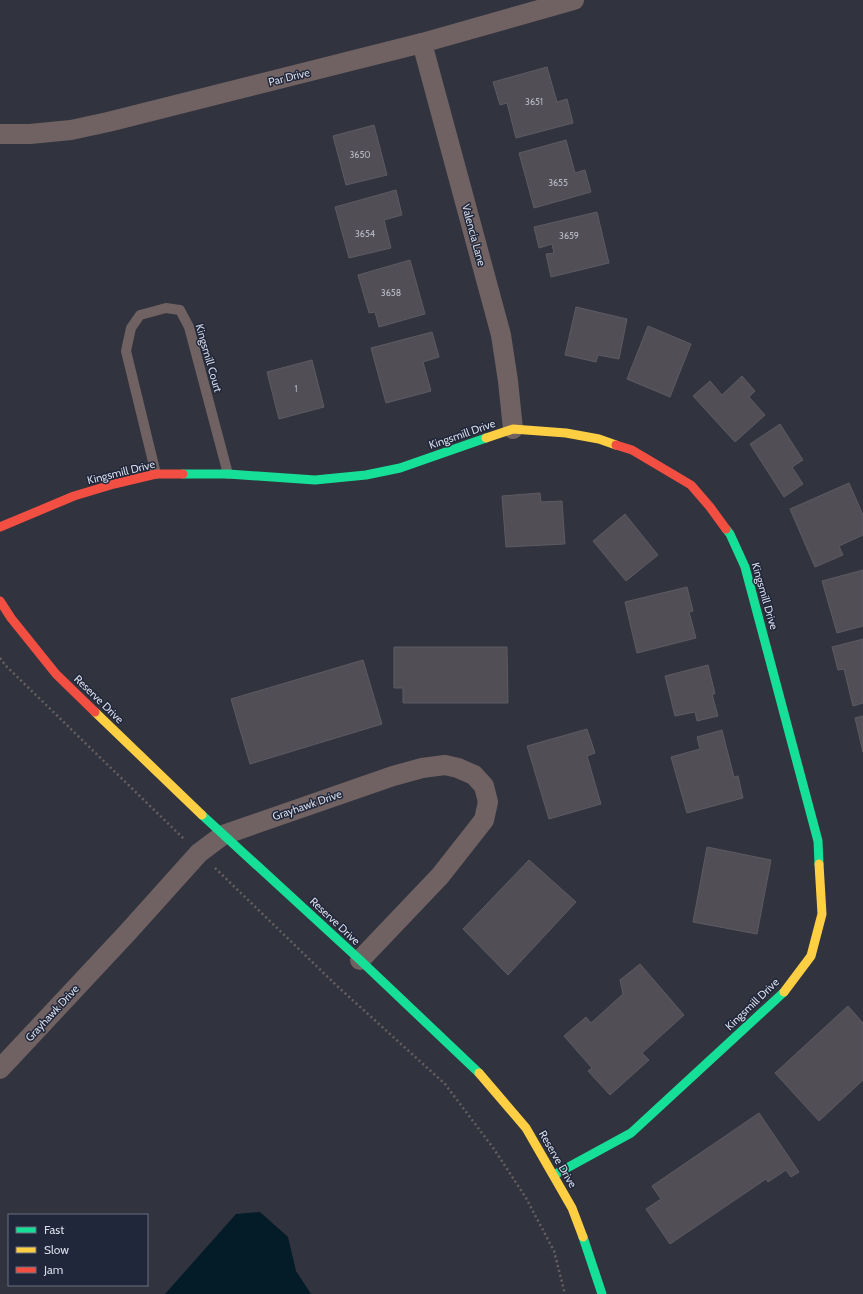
<svg xmlns="http://www.w3.org/2000/svg" width="863" height="1294" viewBox="0 0 863 1294" font-family="Cabin,sans-serif">
<style>
.water{fill:#041c27}
.building{fill:#514e56;stroke:#5d5a62}
.lines{fill:none;stroke-linecap:round;stroke-linejoin:round}
.path{stroke:#675f61;stroke-width:2.5;stroke-dasharray:2 3;stroke-linecap:butt}
.lane{stroke:#706262;stroke-width:10}
.street{stroke:#706262;stroke-width:20}
.fast{stroke:#16e098;stroke-width:9}
.slow{stroke:#ffcf43;stroke-width:9}
.jam{stroke:#f24e42;stroke-width:9}
.labels{text-anchor:middle;stroke-width:3;stroke-linejoin:round;paint-order:stroke}
.number-label{font-size:9px;fill:#b6b8c4}
.street-label{font-size:11px;fill:#d7dce9;stroke:#21273a}
</style>
<rect width="100%" height="100%" fill="#31343e"/>
<path class="water" d="M260 1212 288 1237 296 1271 311 1294H165L236 1214Z"/>
<g class="building">
<path d="M547 67 557 102 567 99 573 123 516 138 507 103 500 105 493 82Z"/>
<path d="M374 125 387 175 346 185 333 136Z"/>
<path d="M566 140 575 173 585 170 591 192 534 208 519 153Z"/>
<path d="M396 190 402 215 384 220 391 248 349 258 335 207Z"/>
<path d="M597 212 609 263 551 277 546 254 554 253 552 244 539 248 534 227Z"/>
<path d="M410 260 425 314 379 327 375 312 369 313 358 275Z"/>
<path d="M576 307 627 319 619 359 598 355 596 362 565 355Z"/>
<path d="M648 326 691 344 670 397 627 379Z"/>
<path d="M432 332 439 357 423 362 431 391 386 403 371 348Z"/>
<path d="M312 360 324 407 279 419 267 372Z"/>
<path d="M742 376 755 391 749 397 765 415 735 442 693 396 710 381 722 395Z"/>
<path d="M780 424 803 460 792 467 803 484 784 497 750 444Z"/>
<path d="M849 483 863 515V535L839 546 843 555 815 567 790 509Z"/>
<path d="M540 493 541 502 562 501 565 544 506 547 502 496Z"/>
<path d="M625 514 658 555 626 581 593 541Z"/>
<path d="M863 570V626L837 633 822 581Z"/>
<path d="M687 587 693 611 689 612 696 638 637 653 625 602Z"/>
<path d="M863 639V703L853 706 844 669 838 670 832 647Z"/>
<path d="M394 647H507L508 703H403V688H394Z"/>
<path d="M363 660 382 724 250 764 231 699Z"/>
<path d="M708 665 715 694H712L718 716 697 721 695 712 675 716 665 676Z"/>
<path d="M863 716V752L855 718Z"/>
<path d="M587 729 595 753 587 756 601 804 549 819 527 746Z"/>
<path d="M722 730 734 777 738 776 743 798 687 813 671 757 700 749 697 737Z"/>
<path d="M707 847 771 860 757 934 693 922Z"/>
<path d="M529 860 576 902 508 975 463 929Z"/>
<path d="M640 964 684 1015 642 1053 649 1060 610 1095 588 1071 592 1068 564 1036 586 1017 591 1023 623 994 620 980Z"/>
<path d="M848 1006 863 1023V1080L819 1121 775 1073Z"/>
<path d="M759 1113 799 1172 791 1177 786 1170 768 1182 766 1179 670 1244 646 1209 661 1199 652 1186Z"/>
</g>
<g class="lines">
<g class="path">
<path d="M0 658 5 665 184 839"/>
<path d="M215 868 336 985 445 1084 494 1149 526 1198 554 1251 565 1294"/>
</g>
<path class="lane" d="M156 474 126 351 131 328 140 315 166 308 180 310 189 327 228 474"/>
<g class="street">
<path d="M422 43 501 335 508 381 513 429"/>
<path d="M0 134H30L71 130 108 122 422 43 574 0"/>
<path d="M0 1069 128 932 199 853 223 835 393 776 422 768 445 765 458 768 474 775 484 786 488 802 484 820 440 876 360 960"/>
</g>
<g class="fast">
<path d="M183 474H228L315 480 366 475 400 468 486 438"/>
<path d="M726 529 730 534 745 567 818 841 819 864"/>
<path d="M202 815 360 960 479 1073"/>
<path d="M554 1175 631 1133 784 992"/>
<path d="M583 1237 602 1294"/>
</g>
<g class="slow">
<path d="M486 438 513 429 566 433 599 439 616 445"/>
<path d="M95 712 202 815"/>
<path d="M784 992 811 956 822 914 819 864"/>
<path d="M479 1073 526 1128 572 1208 583 1237"/>
</g>
<g class="jam">
<path d="M616 445 632 450 691 485 710 507 726 529"/>
<path d="M0 527 74 496 114 484 156 474H183"/>
<path d="M0 601 11 618 56 674 95 712"/>
</g>
</g>
<g class="labels">
<g class="number-label">
<text x="534" y="105">3651</text>
<text x="360" y="158">3650</text>
<text x="558" y="186">3655</text>
<text x="365" y="237">3654</text>
<text x="569" y="239">3659</text>
<text x="391" y="296">3658</text>
<text x="296" y="392">1</text>
</g>
<g class="street-label">
<text transform="translate(289 77) rotate(-14)" y="4">Par Drive</text>
<text transform="translate(474 235) rotate(75)" y="4">Valencia Lane</text>
<text transform="translate(209 358) rotate(74)" y="4">Kingsmill Court</text>
<text transform="translate(462 434) rotate(-19)" y="4">Kingsmill Drive</text>
<text transform="translate(121 472) rotate(-14)" y="4">Kingsmill Drive</text>
<text transform="translate(765 596) rotate(74)" y="4">Kingsmill Drive</text>
<text transform="translate(99 699) rotate(44)" y="4">Reserve Drive</text>
<text transform="translate(307 805) rotate(-19)" y="4">Grayhawk Drive</text>
<text transform="translate(335 921) rotate(43)" y="4">Reserve Drive</text>
<text transform="translate(752 1004) rotate(-44)" y="4">Kingsmill Drive</text>
<text transform="translate(52 1013) rotate(-47)" y="4">Grayhawk Drive</text>
<text transform="translate(558 1159) rotate(60)" y="4">Reserve Drive</text>
</g>
</g>
<rect x="8" y="1214" width="140" height="72" fill="#21273a" stroke="#6a6f80"/>
<rect x="16" y="1227" width="20" height="6" fill="#16e098" stroke="#6a6f80"/>
<text x="44" y="1234" font-size="12" fill="#d7dce9">Fast</text>
<rect x="16" y="1247" width="20" height="6" fill="#ffcf43" stroke="#6a6f80"/>
<text x="44" y="1254" font-size="12" fill="#d7dce9">Slow</text>
<rect x="16" y="1267" width="20" height="6" fill="#f24e42" stroke="#6a6f80"/>
<text x="44" y="1274" font-size="12" fill="#d7dce9">Jam</text>
</svg>
